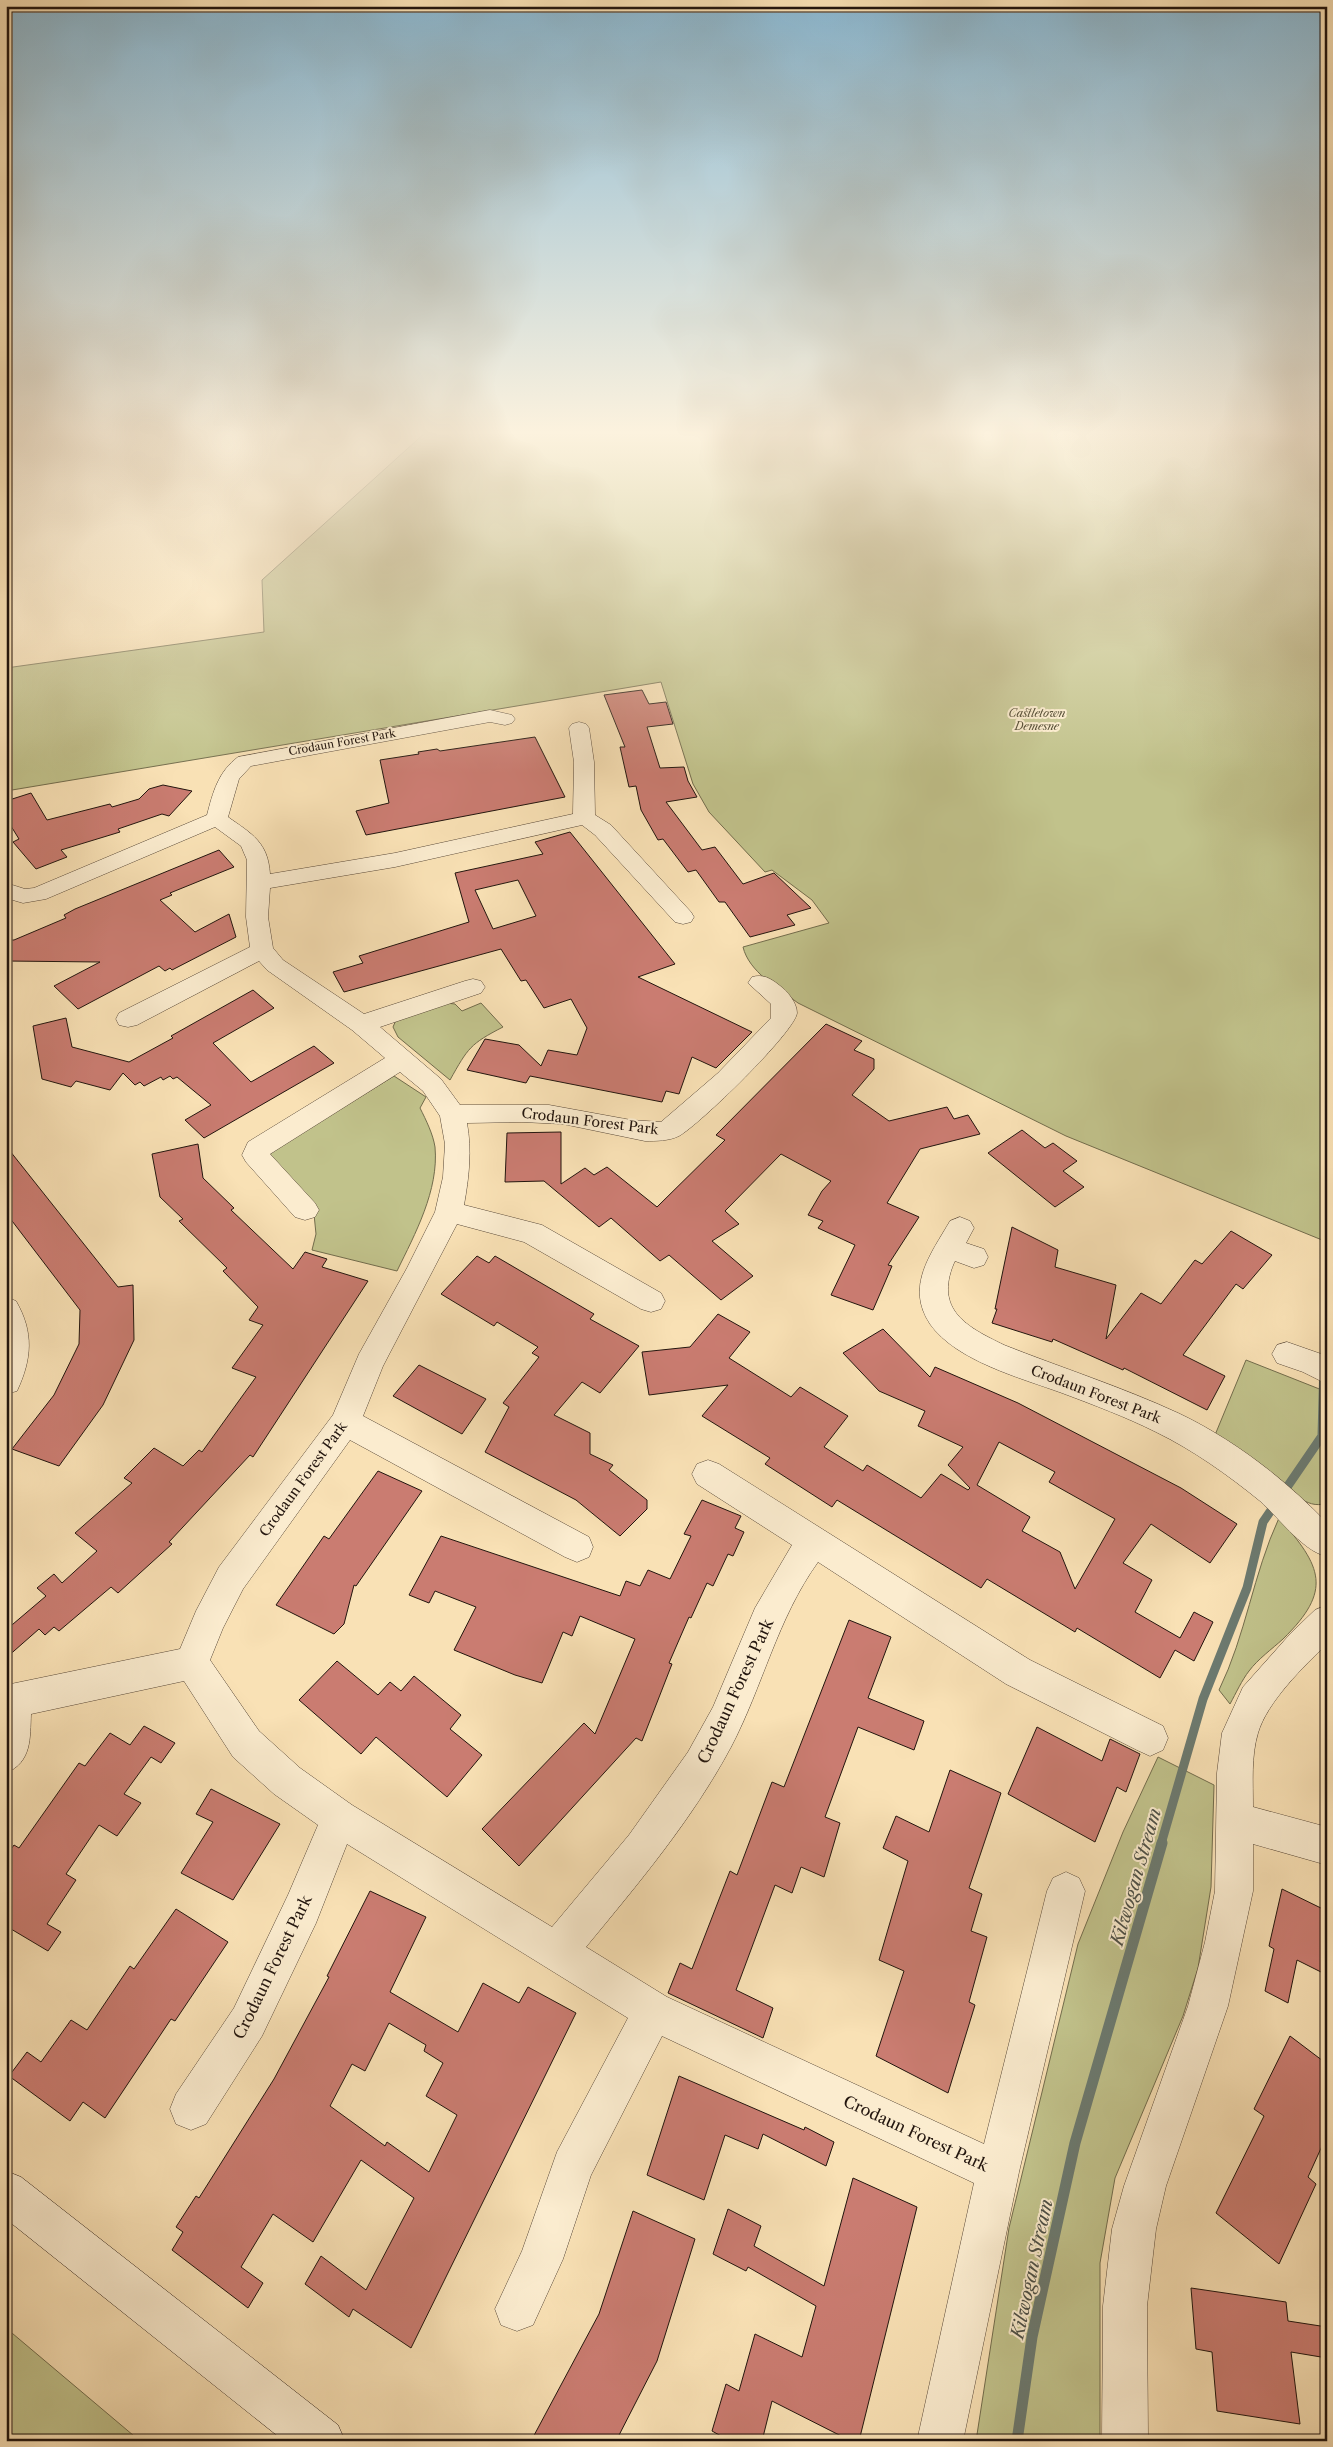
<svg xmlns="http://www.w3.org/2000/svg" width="1333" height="2447" viewBox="0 0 1333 2447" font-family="'Libre Caslon Text',serif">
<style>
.green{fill:#c1c28b;stroke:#726c4c}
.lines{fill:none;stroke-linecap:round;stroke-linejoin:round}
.stream-far2{stroke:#6c7a70;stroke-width:8}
.stream-far1{stroke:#6c7a70;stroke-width:9}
.stream{stroke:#6c7a70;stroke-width:11}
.building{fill:#ca7c71;stroke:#22150e;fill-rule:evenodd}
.street-casing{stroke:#584838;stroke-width:1}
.secondary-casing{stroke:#22150e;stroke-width:1}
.street{fill:#fbeccf;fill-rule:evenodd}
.secondary{fill:#fbeccf;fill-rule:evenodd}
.labels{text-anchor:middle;stroke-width:4;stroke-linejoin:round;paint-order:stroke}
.far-park-label{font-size:11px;font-style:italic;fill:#5a523a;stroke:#fbeccf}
.far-street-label{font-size:11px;fill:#22150e;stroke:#fbeccf}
.street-label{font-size:14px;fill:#22150e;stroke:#fbeccf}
.near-street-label{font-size:16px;fill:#22150e;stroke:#fbeccf}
.near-water-label{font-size:18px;font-style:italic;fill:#4d5047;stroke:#fbeccf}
</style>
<rect width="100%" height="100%" fill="#f9e1b5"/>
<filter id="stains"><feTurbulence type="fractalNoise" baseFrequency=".004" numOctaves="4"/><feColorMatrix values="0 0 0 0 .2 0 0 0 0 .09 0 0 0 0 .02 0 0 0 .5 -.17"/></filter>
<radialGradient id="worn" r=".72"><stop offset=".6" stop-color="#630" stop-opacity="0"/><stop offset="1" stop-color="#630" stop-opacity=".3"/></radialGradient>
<g class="green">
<path d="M427 431H1327V1242L1066 1136 798 1003C778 988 749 972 743 947L829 923 812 900 772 870 765 872 709 812 693 784 661 682 6 791V668L264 632 262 580Z"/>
<path d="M439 1002 455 1004 462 1011 481 1003 503 1027C470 1044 468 1048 450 1080L398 1037 393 1027 396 1020Z"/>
<path d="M394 1076 426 1097 420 1108C426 1120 433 1134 435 1147 439 1190 415 1234 397 1271L312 1250 316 1234 313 1204 270 1158 271 1152Z"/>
<path d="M1246 1360 1327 1392V1503C1315 1507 1308 1503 1297 1497L1215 1435Z"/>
<path d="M1279 1518C1322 1567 1333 1590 1283 1639 1272 1649 1258 1659 1249 1671 1242 1680 1236 1693 1230 1704L1219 1690C1246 1635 1253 1574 1279 1518Z"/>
<path d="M1158 1757 1214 1785 1211 1887 1198 1968 1183 2016 1115 2178 1100 2263V2441H976L1009 2228 1078 1944 1123 1832Z"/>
<path d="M6 2328 140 2441H6Z"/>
</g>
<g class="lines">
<path class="stream-far2" d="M1324 1363 1327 1320"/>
<g class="stream-far1">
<path d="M1283 1493 1322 1436 1324 1362"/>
<path d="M1161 1844 1203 1699 1247 1588 1263 1522 1276 1503"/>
</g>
<path class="stream" d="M1017 2441 1032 2337 1075 2143 1162 1843"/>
</g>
<g class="building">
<path d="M642 690 649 704 666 702 673 724 647 727 660 768 684 767 688 781 697 797 666 802 702 850 715 847 743 884 774 873 811 908 787 915 795 925 750 937 725 902H719L696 870 688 872 663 839 658 840 641 810 636 786 629 787 620 747H625L604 695Z"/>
<path d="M535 737 565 797 366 835 356 811 389 803 380 760 419 754 418 752 437 749 440 751Z"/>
<path d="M163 785 192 791 169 816 162 814 118 829 120 832 61 850 67 857 36 869 13 842 19 839 6 818V801L31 793 47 820 110 804 112 807 139 799 149 789Z"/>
<path d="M570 832 675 964 638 977 752 1032 716 1068 692 1057 679 1094 666 1091 662 1102 530 1076 526 1083 467 1070 485 1039 519 1045 541 1066 548 1050 577 1055 587 1028 571 999 544 1008 526 980 521 981 501 949 344 992 333 972 363 963 359 956 469 922 455 873 543 854 535 842ZM518 880 536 916 493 929 475 890Z"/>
<path d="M219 850 234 867 170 893 172 895 160 900 195 932 229 914 236 937 172 970 170 968 165 971 159 966 78 1009 54 986 100 962 6 961V940H14L66 918 64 915 75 909Z"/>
<path d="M253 990 274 1008 213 1043 251 1082 314 1046 334 1063 204 1138 185 1120 211 1105 177 1077 173 1079 170 1076 163 1080 161 1077 144 1086 140 1082 135 1085 123 1073 110 1090 76 1081 71 1087 42 1079 33 1026 66 1018 72 1047 129 1062 173 1038 171 1036Z"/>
<path d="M826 1024 862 1041 854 1050 874 1059V1069L852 1095 889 1121 947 1107 954 1119 968 1115 980 1134 920 1149 887 1203 919 1217 888 1265 892 1266 873 1310 831 1295 855 1245 818 1228 823 1221 808 1215 822 1191 831 1181 781 1154 725 1211 739 1224 712 1241 753 1276 721 1300 669 1255 660 1261 611 1218 599 1227 544 1181 505 1182 507 1133 561 1132V1184L585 1168 594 1175 607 1167 657 1207 725 1140 716 1135Z"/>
<path d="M1022 1130 1045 1148 1053 1143 1077 1161 1063 1171 1084 1187 1055 1207 988 1153Z"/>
<path d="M198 1144 203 1178 234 1208 231 1210 293 1269 305 1252 327 1259 322 1267 368 1281 253 1457 250 1455 169 1542 172 1544 118 1593 111 1587 59 1631 54 1627 45 1635 39 1629 6 1658V1630L46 1596 37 1588 54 1574 62 1583 97 1551 75 1533 132 1483 124 1478 154 1448 183 1466 199 1450 202 1452 256 1377 232 1368 263 1325 249 1320 258 1307 223 1271 227 1268 179 1221 183 1219 160 1197 152 1154Z"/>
<path d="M6 1146 118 1287 133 1285 134 1340 103 1405 59 1466 12 1449 54 1395 79 1344 80 1310 6 1213Z"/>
<path d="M1012 1227 1058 1250 1055 1267 1116 1285 1106 1339 1141 1293 1161 1304 1195 1260 1202 1264 1231 1231 1272 1255 1243 1289 1236 1284 1183 1355 1225 1376 1207 1410 1124 1368 1123 1370 1053 1339 1052 1342 992 1323 997 1309H995Z"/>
<path d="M477 1256 489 1263 495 1256 594 1314 590 1319 639 1346 600 1393 582 1382 554 1415 590 1433V1454L613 1465 609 1470 647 1500V1509L620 1536 576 1500 485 1452 509 1407 503 1403 539 1357 532 1353 538 1347 497 1322 494 1326 441 1294Z"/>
<path d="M718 1314 750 1332 729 1358 791 1397 800 1387 848 1416 824 1447 863 1471 867 1465 921 1498 941 1474 968 1490 970 1488 948 1465 963 1447 918 1426 925 1411 879 1391 843 1353 883 1329 930 1377 935 1367 1018 1403 1181 1488 1237 1524 1210 1563 1151 1524 1123 1563 1152 1580 1135 1612 1180 1638 1194 1612 1213 1622 1194 1661 1175 1650 1160 1678 1077 1628 1075 1632 987 1579 981 1588 837 1500 832 1507 765 1464 770 1458 702 1416 728 1385 649 1395 642 1352 690 1347ZM999 1442 1055 1472 1049 1482 1115 1519 1075 1589 1060 1552 1022 1531 1030 1517 977 1485Z"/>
<path d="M419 1365 486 1399 462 1434 393 1396Z"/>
<path d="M378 1471 422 1491 356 1586 354 1585 344 1624 334 1634 276 1605 324 1536 329 1539Z"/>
<path d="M702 1500 741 1516 735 1528 744 1532 733 1556 728 1554 713 1586 707 1583 691 1618 689 1617 669 1663 672 1664 642 1741 636 1738 519 1866 482 1829 584 1723 595 1734 635 1639 580 1616 572 1636 563 1632 542 1683 515 1675 454 1650 476 1607 435 1591 429 1603 409 1595 441 1536 620 1596 626 1581 640 1586 648 1570 670 1579 691 1536 684 1534Z"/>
<path d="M849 1620 891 1637 868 1698 924 1721 914 1750 858 1727 825 1817 840 1823 824 1877 801 1867 792 1893 775 1885 736 1990 773 2008 763 2038 668 1993 680 1963 692 1969 730 1871 737 1875 772 1782 784 1787Z"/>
<path d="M337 1661 378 1695 390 1682 401 1691 414 1676 461 1715 450 1729 482 1755 447 1797 376 1737 361 1754 299 1700Z"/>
<path d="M144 1726 175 1743 161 1763 151 1757 124 1794 141 1803 117 1836 99 1825 66 1874 76 1880 47 1924 61 1932 48 1951 6 1926V1856L14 1845 19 1848 79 1763 85 1766 110 1733 130 1745Z"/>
<path d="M1037 1727 1102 1761 1110 1739 1140 1754 1126 1792 1117 1787 1095 1842 1008 1794Z"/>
<path d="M950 1770 1001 1793 969 1888 982 1894 971 1931 987 1937 969 2002 975 2005 948 2093 876 2056 904 1971 879 1960 908 1861 883 1848 896 1816 929 1832Z"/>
<path d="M211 1789 280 1824 233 1900 181 1873 213 1822 196 1814Z"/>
<path d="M1282 1889 1327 1911V1975L1297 1960 1288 2003 1265 1991 1274 1949 1269 1946Z"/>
<path d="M370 1891 426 1917 390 1992 458 2032 483 1983 519 2003 528 1987 576 2013 411 2348 353 2309 349 2317 305 2284 321 2256 366 2290 414 2198 361 2160 313 2242 273 2214 241 2267 263 2283 248 2308 172 2250 183 2232 176 2227 196 2196 199 2198 274 2079 329 1977 327 1976ZM389 2023 426 2045 424 2051 443 2063 426 2096 457 2115 429 2172 387 2142 385 2146 330 2106 352 2064 365 2071Z"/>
<path d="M176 1909 228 1942 175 2021 171 2019 105 2118 83 2102 70 2121 9 2076 27 2052 41 2062 71 2020 87 2030 130 1966 134 1969Z"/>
<path d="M1290 2036 1327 2064V2135L1308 2177 1316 2184 1279 2264 1216 2213 1264 2116 1254 2109Z"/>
<path d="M679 2076 804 2130 805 2127 834 2142 826 2166 763 2134 758 2149 725 2135 704 2200 647 2175Z"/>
<path d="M853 2178 917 2207 859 2441H851L772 2401 762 2441H730L712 2431 726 2384 739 2391 755 2334 802 2357 816 2306 748 2267 746 2271 713 2254 728 2209 761 2226 754 2246 824 2286Z"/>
<path d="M633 2211 695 2239 657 2361 616 2441H531L599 2314Z"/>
<path d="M1191 2288 1286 2302 1288 2321 1327 2327V2358L1291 2352 1300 2424 1217 2411 1212 2352 1196 2349Z"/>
</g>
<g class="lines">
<g class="street-casing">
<g id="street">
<path d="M490 710 512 715 515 719 512 723 505 725 490 722 251 766 239 779 228 817C252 834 268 842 270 874L395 853 573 814 574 762 569 728 572 724 579 722 586 724 589 728 594 762 595 815 611 825 691 912 694 917 691 922 683 924 675 922 595 835 582 825 395 867 270 888 268 917 273 948 283 960 364 1014 465 981 473 979 481 981 485 987 481 993 380 1027 441 1079 460 1105H549L631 1120 661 1122 718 1073 771 1018V1004L748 983 752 977C763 974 770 978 779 985 787 991 797 1002 797 1013 795 1032 699 1125 679 1136 669 1141 656 1141 645 1141L563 1124 522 1122 467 1123C472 1151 469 1177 464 1205L542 1225 661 1293 665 1301 661 1309 651 1312 641 1309 524 1242 457 1224 383 1366 363 1416 589 1537 593 1547 589 1557 577 1562 565 1557 350 1440 243 1589 223 1628 210 1660 259 1731 300 1768 352 1805 552 1927 629 1835 688 1752 713 1707 755 1608 792 1545 697 1484 692 1474 697 1464 708 1460 719 1464 1030 1660 1163 1726 1168 1738 1163 1750 1150 1756 1137 1750 1006 1684 818 1562C777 1619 763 1686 731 1747 692 1820 638 1884 586 1947L667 1997 984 2144 1047 1891 1053 1878 1066 1872 1079 1878 1085 1891 1019 2172 963 2441H917L974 2183 662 2036 591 2175 563 2259 533 2325 517 2331 501 2325 495 2309 522 2251 557 2152 628 2018 347 1844 316 1923 262 2036 206 2124 191 2130 176 2124 170 2109 176 2094 234 2008 288 1895 318 1825 274 1794 233 1757 184 1681 31 1714C30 1738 32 1762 6 1773V1685L180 1649 196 1611 219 1567 333 1415 359 1354 407 1268 435 1212 443 1177 445 1144 440 1116 423 1091 400 1072 270 1154 315 1203 319 1210 315 1217 305 1220 295 1217 246 1162 242 1155 248 1142 385 1058 352 1030 267 970 259 961 137 1025 128 1027 119 1025 116 1019 119 1013 250 947 246 917 247 860 241 846 215 827 46 899 23 903 6 898V883L25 889 34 888 207 815C213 792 218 772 238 757Z"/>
<path d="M960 1217 970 1221 974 1228 966 1243 984 1249 988 1257 984 1265 974 1268 955 1261 954 1263C934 1310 967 1327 1004 1345 1062 1368 1122 1387 1178 1413 1233 1439 1285 1479 1327 1523V1553L1322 1555C1300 1547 1278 1517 1260 1501 1228 1475 1193 1450 1156 1432 1126 1417 1094 1405 1062 1393 1021 1378 956 1361 930 1324 905 1286 931 1254 950 1221Z"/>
<path d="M6 1297 16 1301C34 1332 32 1359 17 1391L6 1394Z"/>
<path d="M1287 1342 1327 1356V1384L1303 1372 1277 1363 1272 1354 1277 1345Z"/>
<path d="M1327 1605V1644C1304 1666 1267 1702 1258 1733 1251 1756 1253 1783 1253 1807L1327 1827V1865L1253 1844V1891L1228 2006 1166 2186 1156 2229 1147 2306 1148 2441H1102L1103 2306 1112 2229 1124 2186 1188 2006 1205 1942 1215 1891 1217 1773 1222 1733 1243 1687 1291 1633 1315 1610Z"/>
</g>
</g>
<g class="secondary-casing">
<path id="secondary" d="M6 2171 21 2177 338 2425 345 2441H284L6 2219Z"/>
</g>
<use href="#street" class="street"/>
<use href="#secondary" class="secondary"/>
</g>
<linearGradient id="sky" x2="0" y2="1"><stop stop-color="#8ab8d2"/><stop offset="0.56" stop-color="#fcf2de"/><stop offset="1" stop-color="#fcf2de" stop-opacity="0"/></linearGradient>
<rect width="1333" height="773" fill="url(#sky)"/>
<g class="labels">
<g class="far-park-label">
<text x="1037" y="717">Castletown<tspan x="1037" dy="13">Demesne</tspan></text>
</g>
<g class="far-street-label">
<text transform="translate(342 742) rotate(-10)" y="4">Crodaun Forest Park</text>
</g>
<g class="street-label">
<text transform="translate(590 1121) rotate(7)" y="5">Crodaun Forest Park</text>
<text transform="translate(1096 1394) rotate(21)" y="5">Crodaun Forest Park</text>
<text transform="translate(303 1479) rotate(-54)" y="5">Crodaun Forest Park</text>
</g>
<g class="near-street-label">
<text transform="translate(735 1691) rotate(-65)" y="6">Crodaun Forest Park</text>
<text transform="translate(272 1967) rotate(-64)" y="6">Crodaun Forest Park</text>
<text transform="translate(916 2133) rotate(25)" y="6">Crodaun Forest Park</text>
</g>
<g class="near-water-label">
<text transform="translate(1136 1877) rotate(-74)" y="6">Kilwogan Stream</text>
<text transform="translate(1032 2269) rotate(-78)" y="6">Kilwogan Stream</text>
</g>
</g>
<rect width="1333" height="2447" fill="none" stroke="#f9e1b5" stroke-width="25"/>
<rect x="8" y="8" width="1318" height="2432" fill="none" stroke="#22150e" stroke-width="2.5"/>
<rect x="12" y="12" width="1308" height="2422" fill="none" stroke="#22150e"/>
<rect width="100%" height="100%" filter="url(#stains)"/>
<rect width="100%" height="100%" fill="url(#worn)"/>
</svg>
